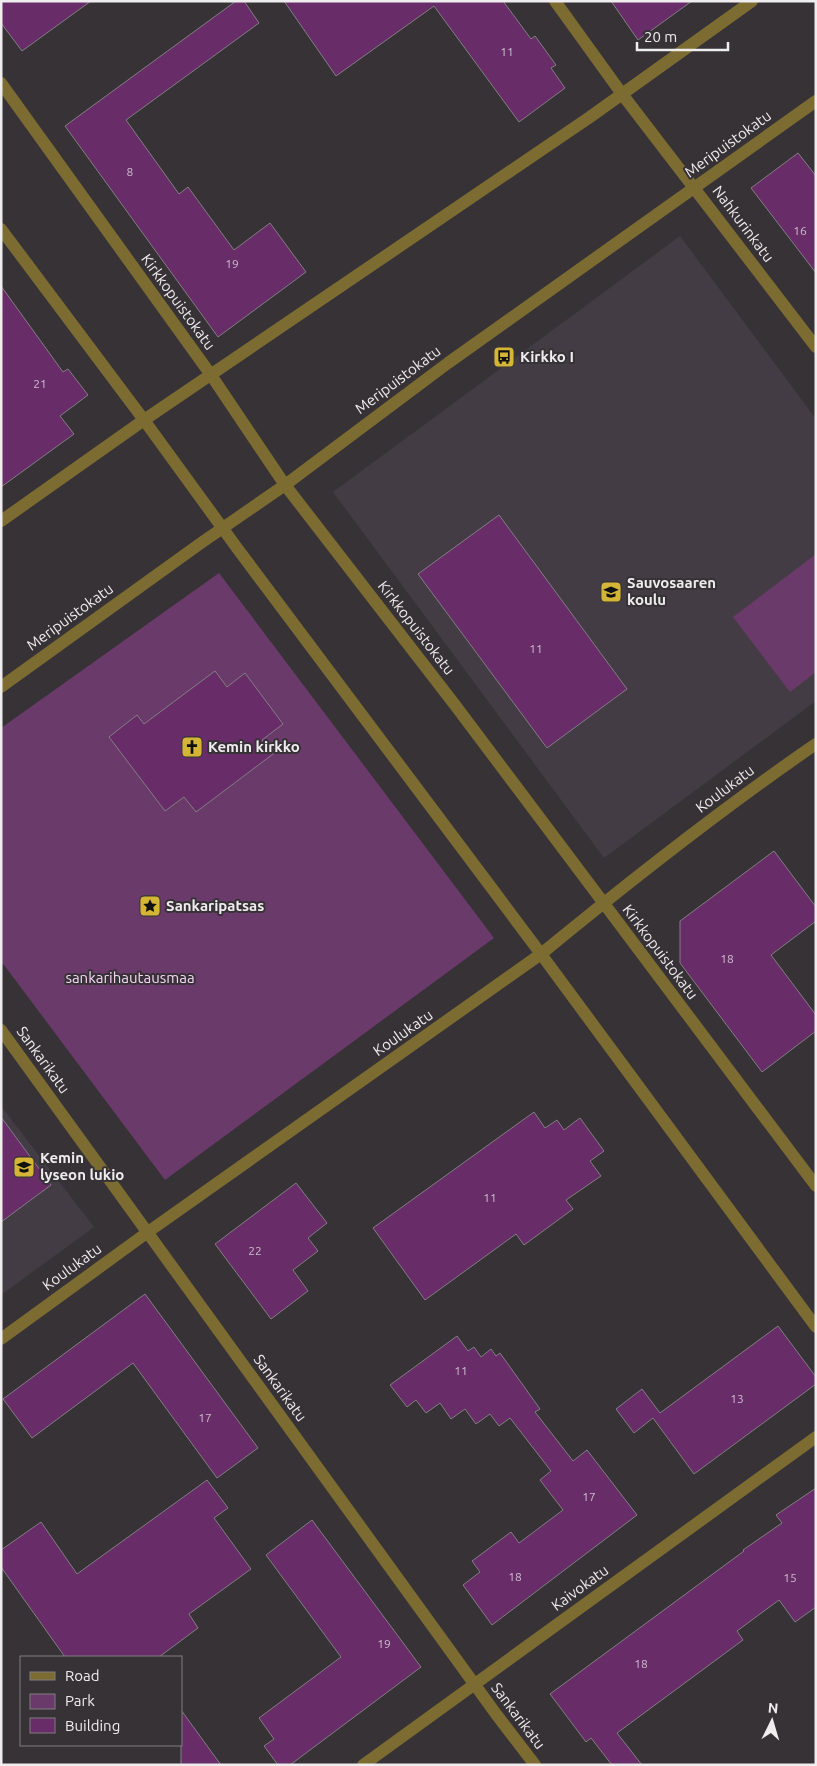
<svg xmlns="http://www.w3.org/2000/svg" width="817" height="1766" viewBox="0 0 817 1766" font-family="Ubuntu,sans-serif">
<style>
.built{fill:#443c44}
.green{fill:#6a3b6a}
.building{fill:#682c69;stroke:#827e82}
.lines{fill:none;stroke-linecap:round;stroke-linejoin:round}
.minor{stroke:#7c6c31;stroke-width:12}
.labels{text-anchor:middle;stroke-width:4;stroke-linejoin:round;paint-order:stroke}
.number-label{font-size:12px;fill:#cebdce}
.street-label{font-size:15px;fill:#f0edef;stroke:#363236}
.poi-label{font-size:15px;font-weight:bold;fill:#f0edef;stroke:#363236;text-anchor:start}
.park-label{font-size:15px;fill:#f9d5f8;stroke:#363236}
</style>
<rect width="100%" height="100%" fill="#363236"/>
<g class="built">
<path d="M680 236 816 419V701L604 858 333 492Z"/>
<path d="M1 1106 94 1227 1 1295Z"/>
</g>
<g class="green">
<path d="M816 554V672L790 692 733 617Z"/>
<path d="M219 573 494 938 165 1180 1 961V728Z"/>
</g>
<g class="building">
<path d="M1 1H91L22 51 1 23Z"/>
<path d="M236 1H244L259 23 126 120 179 194 188 187 234 250 270 223 306 272 218 337 65 126Z"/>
<path d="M284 1H503L531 39 535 36 556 65 551 68 565 88 519 122 434 6 336 76Z"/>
<path d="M611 1H692L638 40Z"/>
<path d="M798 153 816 176V273L751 188Z"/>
<path d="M1 286 63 372 68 369 88 395 60 416 74 434 1 487Z"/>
<path d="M499 515 627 689 547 748 418 574Z"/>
<path d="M215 671 227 687 245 673 283 724 262 740 273 754 196 812 184 797 165 811 109 737 137 715 144 724Z"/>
<path d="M774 851 816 907V921L771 955 816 1015V1031L762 1072 680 963V921Z"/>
<path d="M534 1112 545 1128 557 1120 564 1130 580 1118 604 1151 590 1161 601 1176 566 1200 573 1209 524 1245 516 1234 425 1300 373 1228Z"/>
<path d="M1 1117 51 1185 1 1222Z"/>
<path d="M296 1183 327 1223 308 1238 318 1251 293 1270 308 1291 271 1319 215 1244Z"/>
<path d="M145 1294 258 1448 217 1478 133 1363 32 1438 3 1399Z"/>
<path d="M778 1326 816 1377V1384L694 1474 653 1418 634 1433 616 1409 642 1389 660 1413Z"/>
<path d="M457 1336 468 1351 474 1347 481 1357 491 1349 496 1356 500 1353 540 1409 535 1412 573 1461 587 1450 637 1515 492 1625 463 1585 480 1572 472 1561 511 1532 519 1543 563 1510 540 1480 551 1471 510 1418 499 1426 490 1414 476 1424 465 1409 451 1419 440 1403 426 1413 416 1400 407 1407 390 1385Z"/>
<path d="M207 1480 228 1508 214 1518 251 1569 189 1614 198 1628 159 1657H65L1 1567V1550L41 1522 77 1574Z"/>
<path d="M816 1488V1607L795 1622 779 1600 737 1631 743 1640 617 1733 642 1765H612L591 1738 586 1742 550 1694 744 1551 743 1550 782 1523 776 1515Z"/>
<path d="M312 1520 421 1667 290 1765H278L264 1746 274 1739 259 1718 341 1657 266 1555Z"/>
<path d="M181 1710 221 1765H181Z"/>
</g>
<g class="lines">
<g class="minor">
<path d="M555 1 622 94 816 347"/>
<path d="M1 83 211 375 285 485 455 705 816 1186"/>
<path d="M1 229 144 420 237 548 541 954 816 1327"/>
<path d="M1 521 144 420 590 117 752 1"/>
<path d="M1 687 201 543 285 485 448 363 816 101"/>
<path d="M1 1030 496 1714 535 1765"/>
<path d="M1 1339 148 1232 541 954C630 881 721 809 816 744"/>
<path d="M363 1765 816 1437"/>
</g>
</g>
<defs>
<g id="bus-square" transform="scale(1.125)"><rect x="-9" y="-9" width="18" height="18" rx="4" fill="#d4b535" stroke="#363236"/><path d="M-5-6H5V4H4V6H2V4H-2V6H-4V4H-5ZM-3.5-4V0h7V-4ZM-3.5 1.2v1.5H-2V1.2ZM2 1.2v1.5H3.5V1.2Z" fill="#111"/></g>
<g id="school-square" transform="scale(1.125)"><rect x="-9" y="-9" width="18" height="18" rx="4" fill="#d4b535" stroke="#363236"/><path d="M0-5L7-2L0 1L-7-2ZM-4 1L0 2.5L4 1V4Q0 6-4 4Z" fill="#111"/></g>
<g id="church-square" transform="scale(1.125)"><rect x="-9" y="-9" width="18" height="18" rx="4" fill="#d4b535" stroke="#363236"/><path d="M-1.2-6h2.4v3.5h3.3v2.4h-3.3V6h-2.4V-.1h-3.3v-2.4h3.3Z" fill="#111"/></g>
<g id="sight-square" transform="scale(1.125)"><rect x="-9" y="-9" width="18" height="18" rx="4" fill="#d4b535" stroke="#363236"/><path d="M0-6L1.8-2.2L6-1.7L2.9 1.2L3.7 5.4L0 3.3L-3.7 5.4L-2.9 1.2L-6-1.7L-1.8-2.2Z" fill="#111"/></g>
</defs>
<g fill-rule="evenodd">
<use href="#bus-square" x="504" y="357"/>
<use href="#school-square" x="611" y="592"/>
<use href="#church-square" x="192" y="747"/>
<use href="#sight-square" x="150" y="906"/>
<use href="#school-square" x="24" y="1167"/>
</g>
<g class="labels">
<g class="number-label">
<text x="507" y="56">11</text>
<text x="130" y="176">8</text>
<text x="800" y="235">16</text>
<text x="232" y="268">19</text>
<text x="40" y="388">21</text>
<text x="536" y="653">11</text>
<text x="727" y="963">18</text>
<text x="490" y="1202">11</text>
<text x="255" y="1255">22</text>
<text x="461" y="1375">11</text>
<text x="737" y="1403">13</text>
<text x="205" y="1422">17</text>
<text x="589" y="1501">17</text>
<text x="515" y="1581">18</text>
<text x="790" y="1582">15</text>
<text x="384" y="1648">19</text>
<text x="641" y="1668">18</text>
</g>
<g class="street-label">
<text transform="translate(728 144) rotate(-36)" y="5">Meripuistokatu</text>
<text transform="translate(743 224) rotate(53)" y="5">Nahkurinkatu</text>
<text transform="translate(178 302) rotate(54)" y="5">Kirkkopuistokatu</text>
<text transform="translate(398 380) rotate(-37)" y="5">Meripuistokatu</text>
<text transform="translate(70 617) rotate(-36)" y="5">Meripuistokatu</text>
<text transform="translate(416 628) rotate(52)" y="5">Kirkkopuistokatu</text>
<text transform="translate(725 789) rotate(-37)" y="5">Koulukatu</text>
<text transform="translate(660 952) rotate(53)" y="5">Kirkkopuistokatu</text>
<text transform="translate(403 1033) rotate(-35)" y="5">Koulukatu</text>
<text transform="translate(43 1060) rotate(54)" y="5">Sankarikatu</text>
<text transform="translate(72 1267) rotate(-36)" y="5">Koulukatu</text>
<text transform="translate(280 1388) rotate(54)" y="5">Sankarikatu</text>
<text transform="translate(580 1588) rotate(-36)" y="5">Kaivokatu</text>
<text transform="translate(518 1716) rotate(53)" y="5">Sankarikatu</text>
</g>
<g class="poi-label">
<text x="520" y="362">Kirkko I</text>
<text x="627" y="588">Sauvosaaren<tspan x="627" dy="17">koulu</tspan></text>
<text x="208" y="752">Kemin kirkko</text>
<text x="166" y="911">Sankaripatsas</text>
<text x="40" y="1163">Kemin<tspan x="40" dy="17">lyseon lukio</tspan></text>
</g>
<g class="park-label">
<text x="130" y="983">sankarihautausmaa</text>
</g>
</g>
<rect width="817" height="1766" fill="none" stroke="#f0edef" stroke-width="5"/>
<rect x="20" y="1656" width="162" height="90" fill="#363236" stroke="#807d80"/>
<rect x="30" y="1672" width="25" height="8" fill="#7c6c31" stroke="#807d80"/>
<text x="65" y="1681" font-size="15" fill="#f0edef">Road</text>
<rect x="30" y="1694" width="25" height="15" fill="#6a3b6a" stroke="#807d80"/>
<text x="65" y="1706" font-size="15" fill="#f0edef">Park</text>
<rect x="30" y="1718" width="25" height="15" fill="#682c69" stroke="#807d80"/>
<text x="65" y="1731" font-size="15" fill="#f0edef">Building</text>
<g transform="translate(772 1721) rotate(5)" stroke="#363236" stroke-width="4" paint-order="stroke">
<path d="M0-4L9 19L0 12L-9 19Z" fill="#f0edef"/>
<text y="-8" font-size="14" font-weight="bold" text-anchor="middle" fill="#f0edef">N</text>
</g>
<path d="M637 42v8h91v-8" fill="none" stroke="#f0edef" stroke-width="2.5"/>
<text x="644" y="42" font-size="15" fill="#f0edef" stroke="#363236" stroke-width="4" paint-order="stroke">20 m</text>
</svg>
